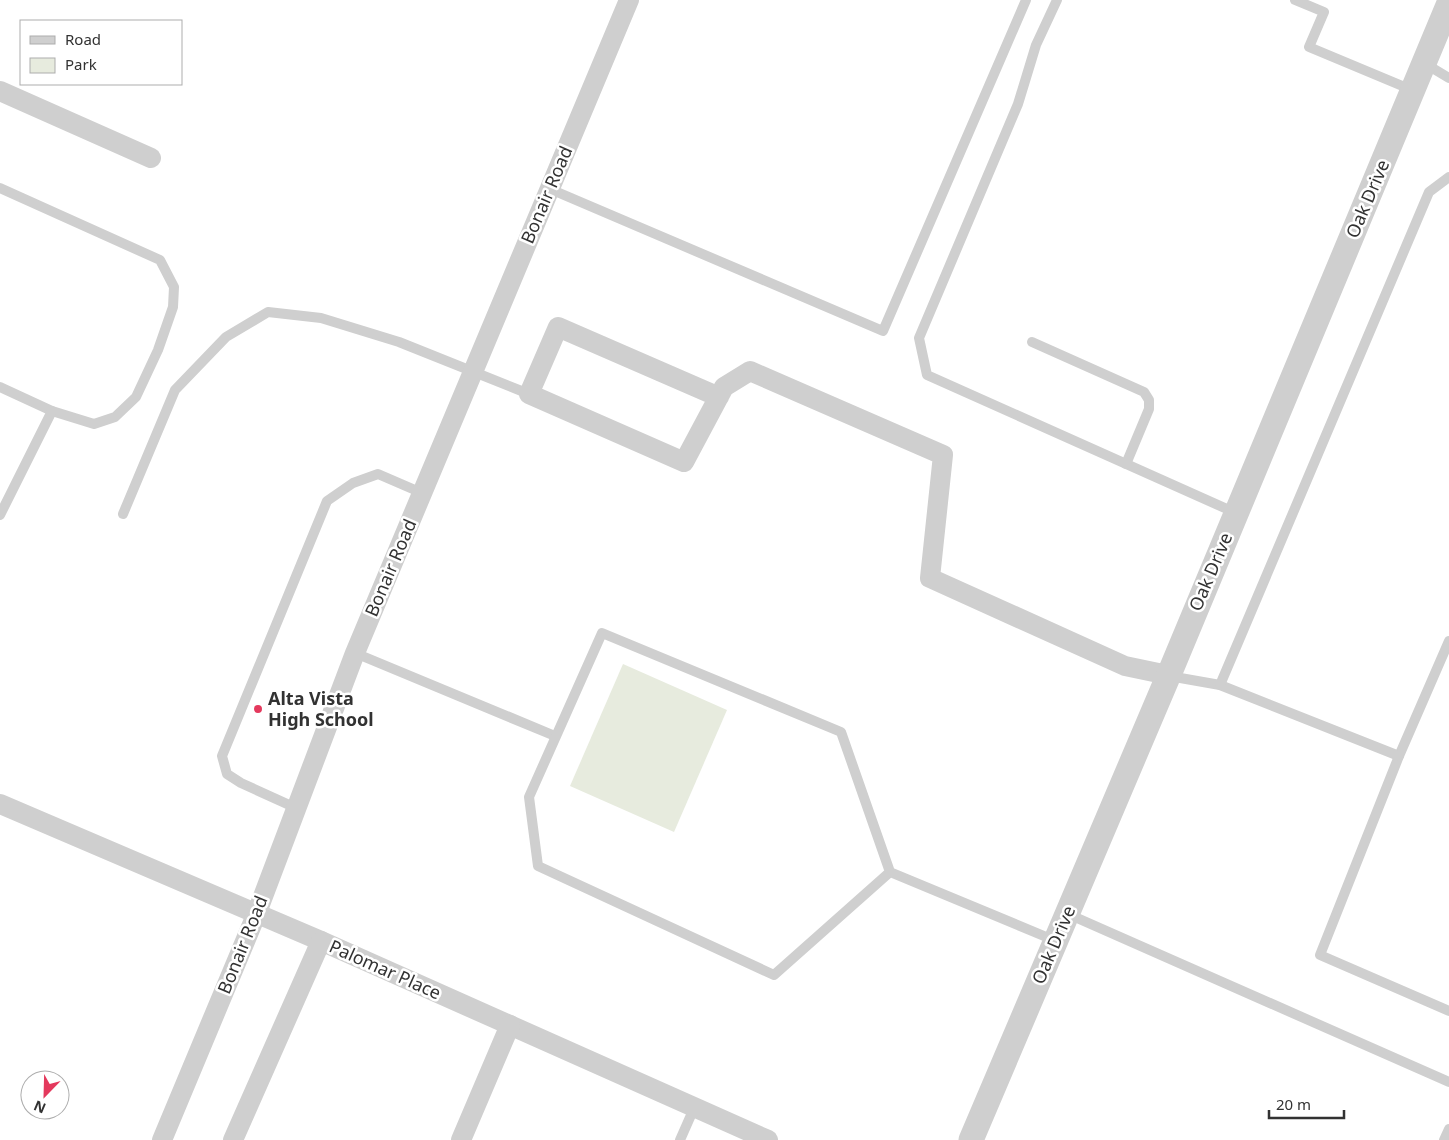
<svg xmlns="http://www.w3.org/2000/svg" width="1449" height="1140" viewBox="0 0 1449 1140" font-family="'Noto Sans',sans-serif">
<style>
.park{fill:#e7ebde}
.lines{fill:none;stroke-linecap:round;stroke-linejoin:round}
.service{stroke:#cfcfcf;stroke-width:10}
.minor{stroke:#cfcfcf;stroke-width:20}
.tertiary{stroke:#cfcfcf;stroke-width:25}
.poi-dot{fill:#e4395d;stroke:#fff;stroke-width:2}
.labels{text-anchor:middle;stroke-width:5;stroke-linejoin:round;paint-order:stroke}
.street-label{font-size:18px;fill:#323232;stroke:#fff}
.poi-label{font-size:18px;font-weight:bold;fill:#323232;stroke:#fff;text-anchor:start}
</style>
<rect width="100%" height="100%" fill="#fff"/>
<path class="park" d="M623 664 727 710 674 832 570 786Z"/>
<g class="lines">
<g class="service">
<path d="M1057 0 1036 45 1018 104 919 338 927 375 1236 513"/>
<path d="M1295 0 1324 12 1309 47 1412 90"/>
<path d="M1424 63 1449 78"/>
<path d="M0 188 160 260 174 287 173 307 158 350 136 397 115 417 94 424 52 411 0 387"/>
<path d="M550 189 883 331 1026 0"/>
<path d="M1032 342 1144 392 1149 400V409L1126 464"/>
<path d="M123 514 175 390 226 337 268 312 321 318 399 342 529 394"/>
<path d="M0 515 52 411"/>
<path d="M1449 641 1399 756 1320 955 1449 1011"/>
<path d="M355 653 555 736"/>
<path d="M1169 676 1220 685 1399 756"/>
<path d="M1220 685 1429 192 1449 177"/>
<path d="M296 808 241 783 227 774 222 756 327 501 353 483 378 474 422 493"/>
<path d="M890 872 774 975 538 866 529 797 602 633 841 732 890 872 1056 941"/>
<path d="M1068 914 1449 1082"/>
<path d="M680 1140 695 1106"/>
<path d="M1444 1140 1449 1129"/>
</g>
<g class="minor">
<path d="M0 91 151 158"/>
<path d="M719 397 558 327 529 394 684 462 724 387 750 371 943 455 930 578 1125 666 1168 675"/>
<path d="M0 804 321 941 768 1140"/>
<path d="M162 1140 256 915 355 653 629 0"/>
<path d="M233 1140 321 941"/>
<path d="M461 1140 510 1025"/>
</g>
<path class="tertiary" d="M971 1140 1173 665 1449 3"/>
</g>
<circle class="poi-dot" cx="258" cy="709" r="5"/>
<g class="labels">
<g class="street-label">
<text transform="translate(547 195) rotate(-67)" y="6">Bonair Road</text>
<text transform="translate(1368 199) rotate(-67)" y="6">Oak Drive</text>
<text transform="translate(391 568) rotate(-67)" y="6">Bonair Road</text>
<text transform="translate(1211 572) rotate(-67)" y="6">Oak Drive</text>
<text transform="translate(243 945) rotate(-68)" y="6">Bonair Road</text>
<text transform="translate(1054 945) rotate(-67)" y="6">Oak Drive</text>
<text transform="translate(385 970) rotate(24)" y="6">Palomar Place</text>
</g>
<g class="poi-label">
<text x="268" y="705">Alta Vista<tspan x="268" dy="21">High School</tspan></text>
</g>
</g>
<rect x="20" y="20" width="162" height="65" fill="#ffffff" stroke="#adadad"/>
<rect x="30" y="36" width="25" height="8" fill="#cfcfcf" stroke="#adadad"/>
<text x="65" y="45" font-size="15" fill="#323232">Road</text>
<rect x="30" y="58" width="25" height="15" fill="#e7ebde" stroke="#adadad"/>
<text x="65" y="70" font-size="15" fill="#323232">Park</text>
<g transform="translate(45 1095) rotate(203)"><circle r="24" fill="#ffffff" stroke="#adadad"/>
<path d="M0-4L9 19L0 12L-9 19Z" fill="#e4395d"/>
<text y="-8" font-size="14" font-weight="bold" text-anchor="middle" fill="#323232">N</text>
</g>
<path d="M1269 1110v8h75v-8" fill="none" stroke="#323232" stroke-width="2.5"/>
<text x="1276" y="1110" font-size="15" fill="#323232" stroke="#ffffff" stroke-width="4" paint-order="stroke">20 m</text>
</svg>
